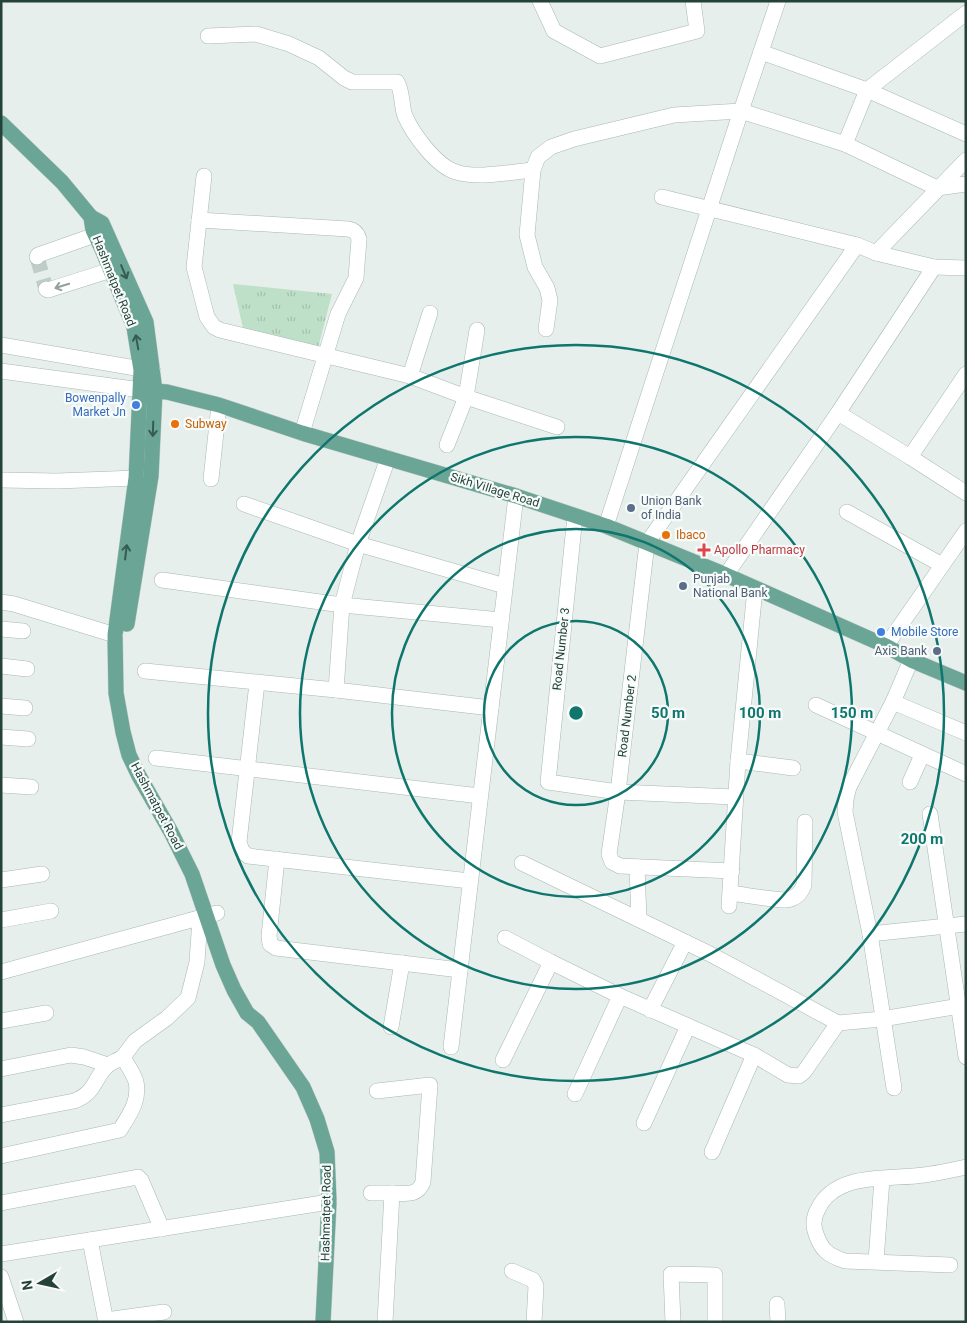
<svg xmlns="http://www.w3.org/2000/svg" width="967" height="1323" viewBox="0 0 967 1323" font-family="Roboto,sans-serif">
<style>
.park{fill:url(#park-tufts)}
.lines{fill:none;stroke-linecap:round;stroke-linejoin:round}
.minor-tunnel{stroke:#bfccc8;stroke-width:15;stroke-dasharray:15 8;stroke-linecap:butt}
.minor-casing{stroke:#a8b8b2;stroke-width:16}
.major-casing{stroke:#c2cac8;stroke-width:16}
.minor{stroke:#fff;stroke-width:15}
.major{stroke:#6aa596;stroke-width:15}
.oneway{stroke:#365b51}
.oneway2{stroke:#92a09c}
.ring{fill:none;stroke:#0f766e;stroke-width:2.5}
.shop-dot{fill:#3f7fe0;stroke:#f7fbf9;stroke-width:2}
.food-dot{fill:#e8710a;stroke:#f7fbf9;stroke-width:2}
.service-dot{fill:#5c6f8a;stroke:#f7fbf9;stroke-width:2}
.health-dot{fill:#e0444e;stroke:#f7fbf9;stroke-width:2}
.labels{text-anchor:middle;stroke-width:4.5;stroke-linejoin:round;paint-order:stroke}
.street-label{font-size:12px;fill:#24423a;stroke:#f7fbf9}
.shop-label{font-size:12px;fill:#366cbe;stroke:#f7fbf9;text-anchor:end}
.food-label{font-size:12px;fill:#c56008;stroke:#f7fbf9;text-anchor:start}
.service-label{font-size:12px;fill:#4e5e75;stroke:#f7fbf9;text-anchor:start}
.health-label{font-size:12px;fill:#be3a42;stroke:#f7fbf9;text-anchor:start}
.centre{fill:#0f766e;stroke:#f7fbf9;stroke-width:2.5}
.ring-label{font-size:15px;text-anchor:middle;font-weight:bold;fill:#0f766e;stroke:#f7fbf9;stroke-width:4.5;stroke-linejoin:round;paint-order:stroke}
</style>
<defs>
<pattern id="park-tufts" width="24" height="20" patternUnits="userSpaceOnUse" patternTransform="scale(1.25)"><rect width="24" height="20" fill="#bfe0c8"/><path d="M3 7l-1-3M5 7V3M7 7l1-3M15 17l-1-3M17 17v-4M19 17l1-3" fill="none" stroke="#a4c1ad"/></pattern>
</defs>
<rect width="100%" height="100%" fill="#e6efeb"/>
<path class="park" d="M233 284 332 294 318 348 243 328Z"/>
<g class="lines">
<path class="minor-tunnel" d="M37 257 46 289"/>
<g class="minor-casing">
<g id="minor">
<path d="M540 1 554 31 600 56 697 31 693 1"/>
<path d="M208 36 256 34 289 44 319 58 344 78 352 82H397C403 92 401 105 405 116 413 134 436 166 456 172 477 179 510 172 533 170"/>
<path d="M761 52 867 90 966 134"/>
<path d="M845 144 867 90 966 13"/>
<path d="M204 176 194 267 207 317 214 327 220 330 410 376 466 397 557 427"/>
<path d="M662 197 857 245 876 253 934 267 838 413 726 575"/>
<path d="M199 220 348 229C354 230 357 232 359 239L356 278 338 314 302 433"/>
<path d="M876 253 966 160"/>
<path d="M37 257 38 255 95 235"/>
<path d="M934 267 966 268"/>
<path d="M46 289 48 290 111 270"/>
<path d="M546 329 550 300 547 288 535 267 527 235 533 170 538 157 551 147 574 139 674 115 741 111 845 144 937 188 966 184"/>
<path d="M1 345 153 371"/>
<path d="M1 371 141 390"/>
<path d="M410 376 430 313"/>
<path d="M838 413 910 457 966 493"/>
<path d="M447 445 466 397 477 330"/>
<path d="M910 457 966 374"/>
<path d="M211 479 219 405"/>
<path d="M1 480 57 481 136 478"/>
<path d="M244 504 358 544 505 586"/>
<path d="M847 512 942 565"/>
<path d="M575 516 548 782 618 792 735 797"/>
<path d="M606 526 741 111 778 1"/>
<path d="M162 580 342 605 501 620"/>
<path d="M1 602 14 604 115 635"/>
<path d="M1 629 23 631"/>
<path d="M886 646 966 531"/>
<path d="M1 666 27 669"/>
<path d="M145 671 336 690 491 708"/>
<path d="M257 683 239 842 242 851 248 856 470 881"/>
<path d="M336 690 342 605 358 544 388 458"/>
<path d="M893 702 966 733"/>
<path d="M816 705 966 774"/>
<path d="M1 706 25 708"/>
<path d="M1 737 28 739"/>
<path d="M156 758 480 796"/>
<path d="M738 761 793 768"/>
<path d="M910 782 922 755"/>
<path d="M1 785 31 787"/>
<path d="M930 814 966 1057"/>
<path d="M277 859 269 936 270 944 276 948 460 970"/>
<path d="M522 863 710 954 838 1023 882 1019 966 1005"/>
<path d="M637 867 639 919"/>
<path d="M732 871 620 866 612 862 609 854 618 792 647 543 857 245"/>
<path d="M1 880 42 874"/>
<path d="M731 893C746 895 772 900 786 900 795 899 801 893 804 885L805 822"/>
<path d="M729 906 738 761 755 589"/>
<path d="M1 920 51 911"/>
<path d="M870 934 966 924"/>
<path d="M505 938 551 962 620 996 754 1055 788 1075 799 1076 804 1072 838 1023"/>
<path d="M1 972 217 913"/>
<path d="M650 1010 685 942"/>
<path d="M1 1021 46 1013"/>
<path d="M391 1027 402 963"/>
<path d="M451 1047 516 496"/>
<path d="M503 1060 551 962"/>
<path d="M1 1069 71 1055 84 1057 108 1065"/>
<path d="M894 1088 870 934 845 812 846 799 849 787 893 702 911 660"/>
<path d="M377 1091 430 1085 423 1182C417 1197 406 1193 392 1193L385 1322"/>
<path d="M575 1094 620 996"/>
<path d="M1 1115 74 1101C96 1093 94 1077 108 1065 112 1062 119 1060 123 1057"/>
<path d="M644 1123 688 1026"/>
<path d="M712 1152 754 1055"/>
<path d="M1 1156 120 1130C129 1115 140 1101 136 1082 134 1074 127 1065 123 1057L135 1041 167 1018 188 998 197 962 200 919"/>
<path d="M371 1193H392"/>
<path d="M1 1203 138 1177 141 1180 162 1229"/>
<path d="M90 1240 106 1322"/>
<path d="M1 1254 329 1202"/>
<path d="M876 1261 882 1179"/>
<path d="M950 1265 845 1261C827 1255 821 1250 815 1231 813 1224 814 1216 818 1209 836 1171 890 1180 924 1175 938 1173 952 1170 966 1167"/>
<path d="M512 1271 533 1280 536 1286 534 1322"/>
<path d="M1 1277 16 1322"/>
<path d="M777 1304 778 1322"/>
<path d="M106 1320 164 1312"/>
<path d="M673 1322 671 1274 715 1275V1322"/>
</g>
</g>
<g class="major-casing">
<g id="major">
<path d="M1 123 62 182 91 217 93 230 102 249 134 327 141 370 136 478 115 635 116 693 123 732 129 755 139 776 171 832 192 874 223 965 234 990 247 1013 258 1022 303 1087 317 1119 327 1152 329 1202 323 1322"/>
<path d="M91 217 102 223 146 322 155 391 151 476 127 624"/>
<path d="M141 390 167 392 219 405 302 433 516 496 606 526 726 575 886 646 911 660 966 683"/>
</g>
</g>
<use href="#minor" class="minor"/>
<use href="#major" class="major"/>
</g>
<defs><path id="oneway-shaft" d="M-6 0H5M1.5-3L5.5 0L1.5 3" fill="none" stroke-width="1.6" stroke-linecap="round" stroke-linejoin="round" transform="scale(1.25)"/></defs>
<g class="oneway">
<use href="#oneway-shaft" transform="translate(124 272) rotate(67)"/>
<use href="#oneway-shaft" transform="translate(137 342) rotate(-100)"/>
<use href="#oneway-shaft" transform="translate(153 429) rotate(92)"/>
<use href="#oneway-shaft" transform="translate(126 552) rotate(-83)"/>
</g>
<use class="oneway2" href="#oneway-shaft" transform="translate(62 286) rotate(163)"/>
<g class="ring">
<circle cx="576" cy="713" r="92"/>
<circle cx="576" cy="713" r="184"/>
<circle cx="576" cy="713" r="276"/>
<circle cx="576" cy="713" r="368"/>
</g>
<g class="shop-dot">
<circle cx="136" cy="405" r="5"/>
<circle cx="881" cy="632" r="5"/>
</g>
<g class="food-dot">
<circle cx="175" cy="424" r="5"/>
<circle cx="666" cy="535" r="5"/>
</g>
<g class="service-dot">
<circle cx="631" cy="508" r="5"/>
<circle cx="683" cy="586" r="5"/>
<circle cx="937" cy="651" r="5"/>
</g>
<path class="health-dot" d="M701.5 542.5h5v5h5v5h-5v5h-5v-5h-5v-5h5z"/>
<g class="labels">
<g class="street-label">
<text transform="translate(114 281) rotate(68)" y="4">Hashmatpet Road</text>
<text transform="translate(495 490) rotate(17)" y="4">Sikh Village Road</text>
<text transform="translate(561 649) rotate(-84)" y="4">Road Number 3</text>
<text transform="translate(627 716) rotate(-83)" y="4">Road Number 2</text>
<text transform="translate(157 806) rotate(62)" y="4">Hashmatpet Road</text>
<text transform="translate(326 1213) rotate(-89)" y="4">Hashmatpet Road</text>
</g>
<g class="shop-label">
<text x="126" y="402">Bowenpally<tspan x="126" dy="14">Market Jn</tspan></text>
<text x="891" y="636" text-anchor="start">Mobile Store</text>
</g>
<g class="food-label">
<text x="185" y="428">Subway</text>
<text x="676" y="539">Ibaco</text>
</g>
<g class="service-label">
<text x="641" y="505">Union Bank<tspan x="641" dy="14">of India</tspan></text>
<text x="693" y="583">Punjab<tspan x="693" dy="14">National Bank</tspan></text>
<text x="927" y="655" text-anchor="end">Axis Bank</text>
</g>
<g class="health-label">
<text x="714" y="554">Apollo Pharmacy</text>
</g>
</g>
<circle cx="576" cy="713" r="8" class="centre"/>
<g class="ring-label">
<text x="668" y="718">50 m</text>
<text x="760" y="718">100 m</text>
<text x="852" y="718">150 m</text>
<text x="922" y="844">200 m</text>
</g>
<rect width="967" height="1323" fill="none" stroke="#24423a" stroke-width="5"/>
<g transform="translate(40 1283) rotate(261)" stroke="#f7fbf9" stroke-width="4" paint-order="stroke">
<path d="M0-4L9 19L0 12L-9 19Z" fill="#24423a"/>
<text y="-8" font-size="14" font-weight="bold" text-anchor="middle" fill="#24423a">N</text>
</g>
</svg>
